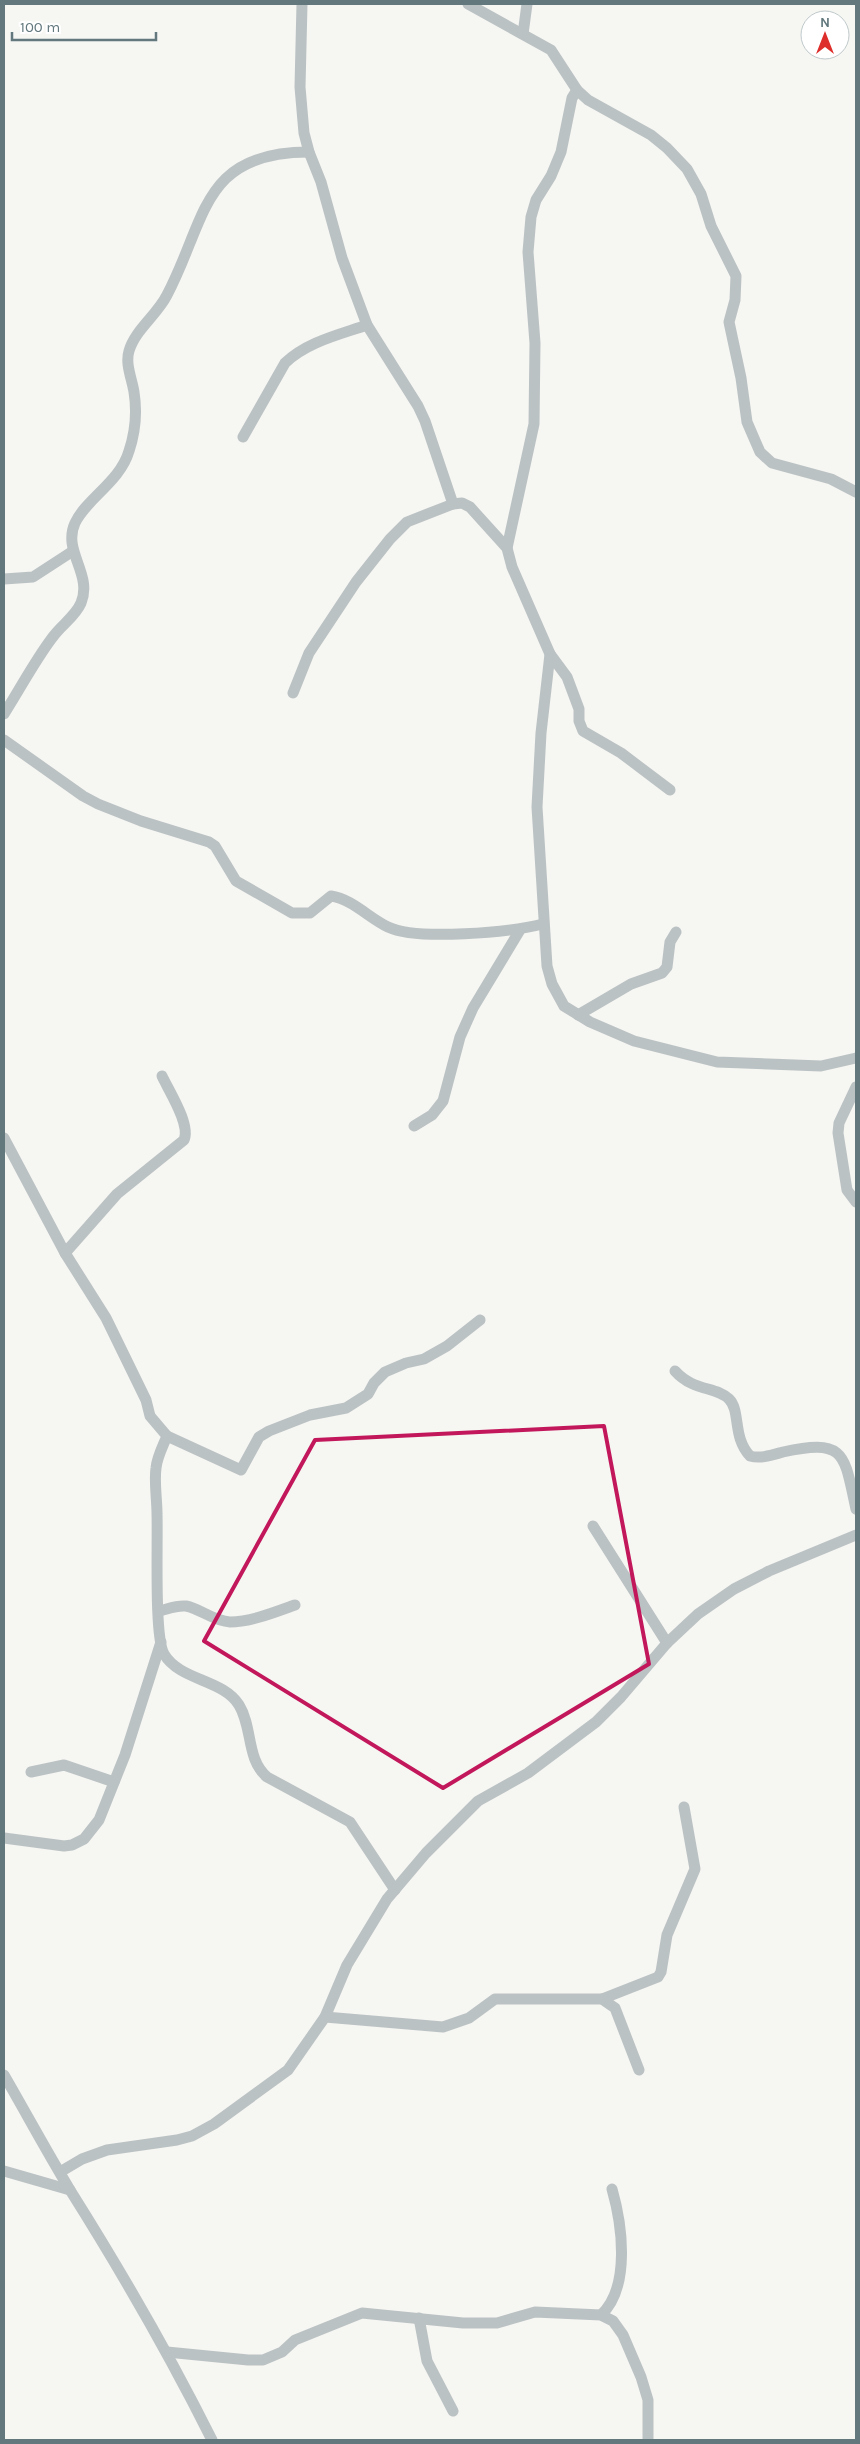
<svg xmlns="http://www.w3.org/2000/svg" width="860" height="2444" viewBox="0 0 860 2444" font-family="Karla,sans-serif">
<style>
.lines{fill:none;stroke-linecap:round;stroke-linejoin:round}
.minor{stroke:#bbc2c3;stroke-width:11}
.marked{fill:none;stroke:#c2185b;stroke-width:4;stroke-linejoin:round}
</style>
<rect width="100%" height="100%" fill="#f6f6f3"/>
<g class="lines">
<g class="minor">
<path d="M302 4 300 87 304 133 309 152 321 182 342 258 367 325 418 406 425 421 453 504 462 503 470 507 507 548 512 567 550 654 541 733 537 807 547 966 552 984 564 1006 590 1022 634 1041 717 1062 821 1066 856 1058"/>
<path d="M468 4 551 50 577 90 588 100 651 135 667 148 687 169 701 194 711 226 736 276 735 300 729 322 741 378 747 422 760 452 772 463 831 479 856 492"/>
<path d="M523 34 527 4"/>
<path d="M243 437 285 363C307 342 338 335 367 325"/>
<path d="M507 548 534 424 535 343 528 252 531 217 536 200 551 176 561 152 572 98 577 90"/>
<path d="M4 579 33 577 73 551"/>
<path d="M550 654 567 677 579 709V721L583 731 621 753 670 790"/>
<path d="M293 693 309 653 356 582 390 539 407 522 453 504"/>
<path d="M4 714C20 689 34 662 52 638 61 625 75 617 81 603 93 574 62 551 75 523 86 499 120 482 129 451 135 433 137 411 134 392 132 379 125 364 129 351 135 330 157 315 167 295 207 219 201 152 309 152"/>
<path d="M4 740 83 796 98 804 141 821 209 842 215 846 236 881 292 913H310L331 896C352 899 369 918 388 927 417 941 511 932 543 924"/>
<path d="M578 1015 631 984 662 973 667 967 670 942 676 932"/>
<path d="M856 1087 839 1123 838 1133 847 1190 856 1202"/>
<path d="M414 1126 432 1115 443 1101 460 1037 473 1008 520 930"/>
<path d="M4 1138 65 1253 106 1318 146 1400 150 1416 167 1436C163 1446 157 1457 156 1468 154 1482 157 1499 157 1514 158 1540 154 1637 164 1654 180 1681 223 1679 239 1705 253 1728 246 1759 267 1777L350 1822 395 1890"/>
<path d="M65 1253 117 1194 184 1140C191 1125 169 1091 162 1076"/>
<path d="M675 1371C694 1392 716 1386 729 1399 741 1411 732 1437 750 1456 761 1459 772 1455 783 1452 846 1438 844 1454 856 1509"/>
<path d="M167 1436 241 1470 259 1437 269 1431 310 1415 346 1408 368 1394 374 1383 385 1372 406 1363 424 1359 447 1346 480 1320"/>
<path d="M593 1526 667 1643"/>
<path d="M159 1611C168 1609 176 1605 186 1606 201 1609 213 1621 230 1622 251 1622 275 1612 295 1605"/>
<path d="M31 1772 64 1765 114 1782"/>
<path d="M4 1838 64 1846 72 1845 84 1839 99 1820 125 1755 161 1642"/>
<path d="M602 1999 658 1977 661 1972 667 1935 695 1869 684 1807"/>
<path d="M325 2017 443 2027 469 2018 495 1999H602L615 2008 639 2070"/>
<path d="M4 2075C26 2113 47 2152 70 2190 121 2271 169 2354 212 2440"/>
<path d="M4 2171 70 2190"/>
<path d="M60 2172 82 2159 107 2150 177 2140 192 2136 214 2124 288 2070 325 2017 347 1965 387 1899 426 1853 478 1801 528 1773 596 1722 621 1697 667 1643 698 1614 734 1589 769 1571 856 1535"/>
<path d="M601 2315C631 2287 622 2224 612 2189"/>
<path d="M419 2318 427 2361 453 2411"/>
<path d="M167 2352 248 2360H263L282 2352 295 2340 362 2313 463 2323H497L535 2312 601 2315 613 2321 623 2335 641 2377 648 2400V2440"/>
</g>
</g>
<path class="marked" d="M604 1426 649 1664 443 1788 204 1641 315 1440Z"/>
<rect width="860" height="2444" fill="none" stroke="#62787d" stroke-width="10"/>
<g transform="translate(825 35)"><circle r="24" fill="#ffffff" stroke="#c0c9cb"/>
<path d="M0-4L9 19L0 12L-9 19Z" fill="#de2e2b"/>
<text y="-8" font-size="14" font-weight="bold" text-anchor="middle" fill="#62787d">N</text>
</g>
<path d="M12 32v8h144v-8" fill="none" stroke="#62787d" stroke-width="2.5"/>
<text x="20" y="32" font-size="15" fill="#62787d" stroke="#ffffff" stroke-width="4" paint-order="stroke">100 m</text>
</svg>
